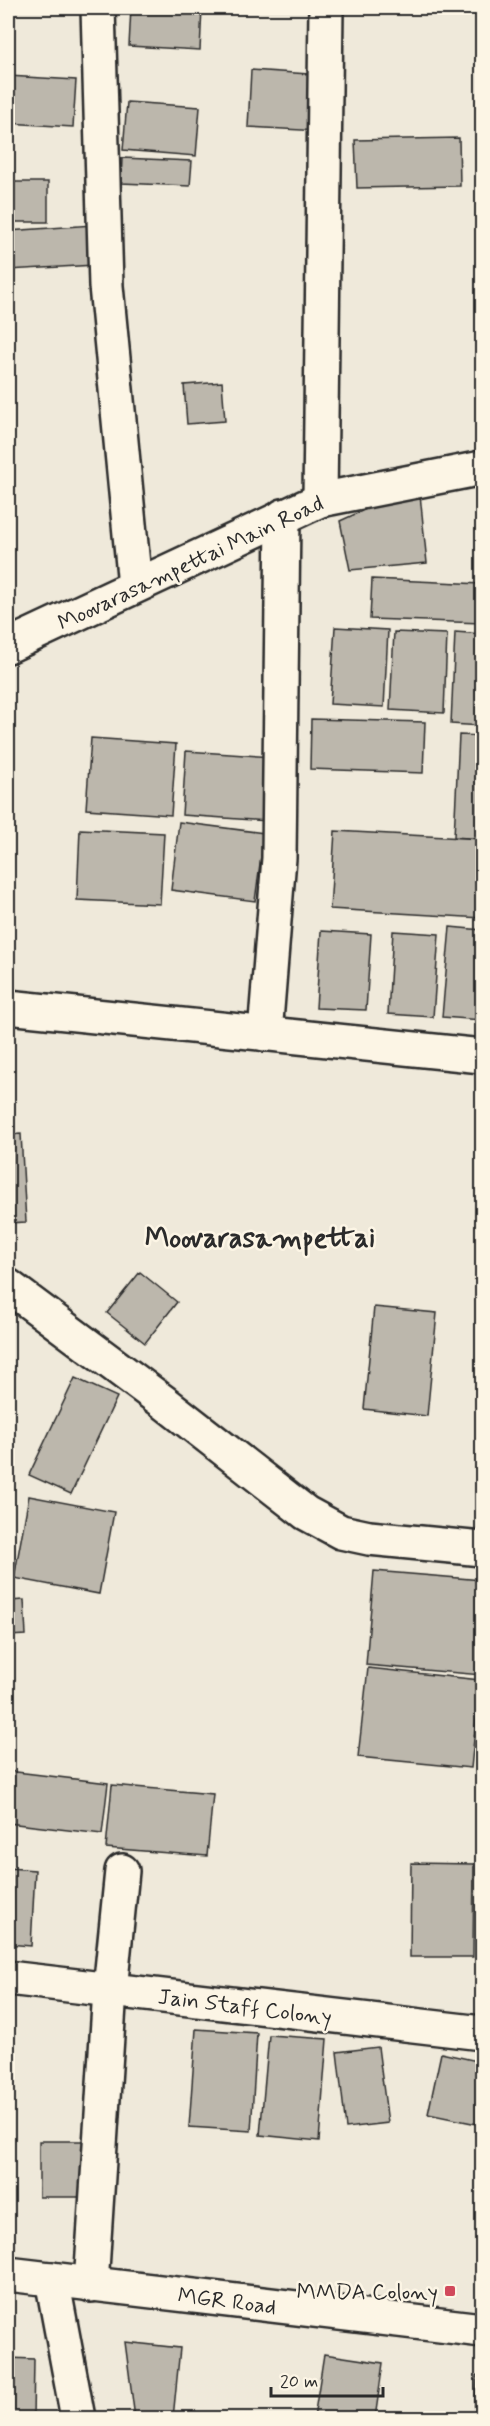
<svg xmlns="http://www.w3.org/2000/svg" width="490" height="2426" viewBox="0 0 490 2426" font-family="Mynerve,sans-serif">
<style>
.building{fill:#bcb7ac;stroke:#2b2b2b;stroke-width:1.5}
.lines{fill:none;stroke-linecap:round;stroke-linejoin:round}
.minor-casing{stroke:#2b2b2b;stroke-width:38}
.minor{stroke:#fcf5e5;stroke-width:33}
.poi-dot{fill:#d1495b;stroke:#fcf5e5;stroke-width:2}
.labels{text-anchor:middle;stroke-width:5;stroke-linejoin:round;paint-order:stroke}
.street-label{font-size:22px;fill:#2b2b2b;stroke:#fcf5e5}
.poi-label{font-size:22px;fill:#2b2b2b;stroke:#fcf5e5;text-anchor:end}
.district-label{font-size:28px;font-weight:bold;fill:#2b2b2b;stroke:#fcf5e5}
</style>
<rect width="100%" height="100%" fill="#efe9da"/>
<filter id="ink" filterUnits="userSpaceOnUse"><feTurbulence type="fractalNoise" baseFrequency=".0167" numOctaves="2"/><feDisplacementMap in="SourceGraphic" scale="12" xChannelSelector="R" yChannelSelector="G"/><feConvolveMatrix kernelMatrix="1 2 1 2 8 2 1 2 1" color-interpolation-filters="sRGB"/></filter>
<g filter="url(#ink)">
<g class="building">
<path d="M131 8H202L200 50 129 46Z"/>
<path d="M251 70 323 75 319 131 248 127Z"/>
<path d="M8 76 76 80 73 127 8 123Z"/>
<path d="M127 102 200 107 196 156 123 150Z"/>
<path d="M459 138 460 186 357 188 355 140Z"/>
<path d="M122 158 192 161 190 186 121 183Z"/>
<rect x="8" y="182" width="40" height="40"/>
<path d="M93 225 95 265 8 270V231Z"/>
<path d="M222 382 225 421 187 424 184 385Z"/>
<path d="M419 485 427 563 350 570 340 521Z"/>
<path d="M372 579 482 584V623L370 619Z"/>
<path d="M335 627 388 630 384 707 330 704Z"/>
<path d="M394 632 447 634 444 713 390 710Z"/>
<path d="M455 632 482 634V726L451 724Z"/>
<path d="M311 719 425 722 423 773 310 769Z"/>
<path d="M459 735 482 736V839L454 837Z"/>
<path d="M91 738 176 744 171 815 86 809Z"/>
<path d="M186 751 272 757 268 821 182 815Z"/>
<path d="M179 822 264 833 255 901 171 890Z"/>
<path d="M80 829 164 833 160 904 77 900Z"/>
<path d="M335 831 482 839V918L330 909Z"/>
<path d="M450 927 482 930V1020L442 1017Z"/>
<path d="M321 931 371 934 366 1010 316 1008Z"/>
<path d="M393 931 439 934 433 1017 388 1014Z"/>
<path d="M21 1134 26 1222 8 1223V1135Z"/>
<path d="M140 1272 177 1302 145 1343 107 1313Z"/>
<path d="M374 1307 437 1313 427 1416 364 1409Z"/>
<path d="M75 1378 117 1397 71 1494 29 1475Z"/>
<path d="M29 1496 114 1512 99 1594 14 1578Z"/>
<path d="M374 1571 482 1580V1675L366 1665Z"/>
<path d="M24 1600 26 1635 8 1636V1601Z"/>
<path d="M368 1668 480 1680 471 1768 358 1757Z"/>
<path d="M8 1771 108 1783 102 1834 8 1823Z"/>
<path d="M112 1785 213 1794 207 1856 106 1848Z"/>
<path d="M411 1863 474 1864 473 1957H410Z"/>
<path d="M8 1868 35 1870 31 1946 8 1944Z"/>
<path d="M196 2029 257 2033 251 2131 189 2127Z"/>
<path d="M269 2035 327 2039 319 2141 260 2135Z"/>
<path d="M378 2047 388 2123 346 2128 337 2052Z"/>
<path d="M441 2053 482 2062V2125L428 2114Z"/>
<rect x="39" y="2141" width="54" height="56"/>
<path d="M125 2342 180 2348 173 2418H135Z"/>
<path d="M324 2354 383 2363 375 2418H314Z"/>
<path d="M8 2358 34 2359 33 2418H8Z"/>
<path d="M477 2375H482V2418H474Z"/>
</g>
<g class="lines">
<g class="minor-casing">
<g id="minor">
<path d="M98 8 106 286 135 586"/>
<path d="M320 500 326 8"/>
<path d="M8 646 320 500 482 468"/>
<path d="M8 1007 482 1056"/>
<path d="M265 1034 279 858 283 516"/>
<path d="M8 1286 165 1403 306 1513 341 1532 369 1538 482 1549"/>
<path d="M8 1978 482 2033"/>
<path d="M8 2274 482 2330"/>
<path d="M52 2279 78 2418"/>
<path d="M91 2285 110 1990 122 1871"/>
</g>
</g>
<use href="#minor" class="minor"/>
</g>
</g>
<rect class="poi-dot" x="444" y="2285" width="12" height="12" rx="3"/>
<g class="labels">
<g class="street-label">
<text transform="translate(190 562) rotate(-25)" y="8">Moovarasampettai Main Road</text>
<text transform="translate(245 2006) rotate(7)" y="8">Jain Staff Colony</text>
<text transform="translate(227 2300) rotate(7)" y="8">MGR Road</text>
</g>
<g class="poi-label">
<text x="438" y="2299">MMDA Colony</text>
</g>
<g class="district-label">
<text x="260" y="1247">Moovarasampettai</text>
</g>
</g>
<rect width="490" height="2426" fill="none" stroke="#fcf5e5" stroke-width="30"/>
<rect x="15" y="15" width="460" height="2396" fill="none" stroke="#2b2b2b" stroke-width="2" filter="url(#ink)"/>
<path d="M271 2387v9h112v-9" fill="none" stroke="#2b2b2b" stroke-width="3"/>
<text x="280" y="2387" font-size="18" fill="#2b2b2b" stroke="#fcf5e5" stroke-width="4.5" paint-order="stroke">20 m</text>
</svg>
